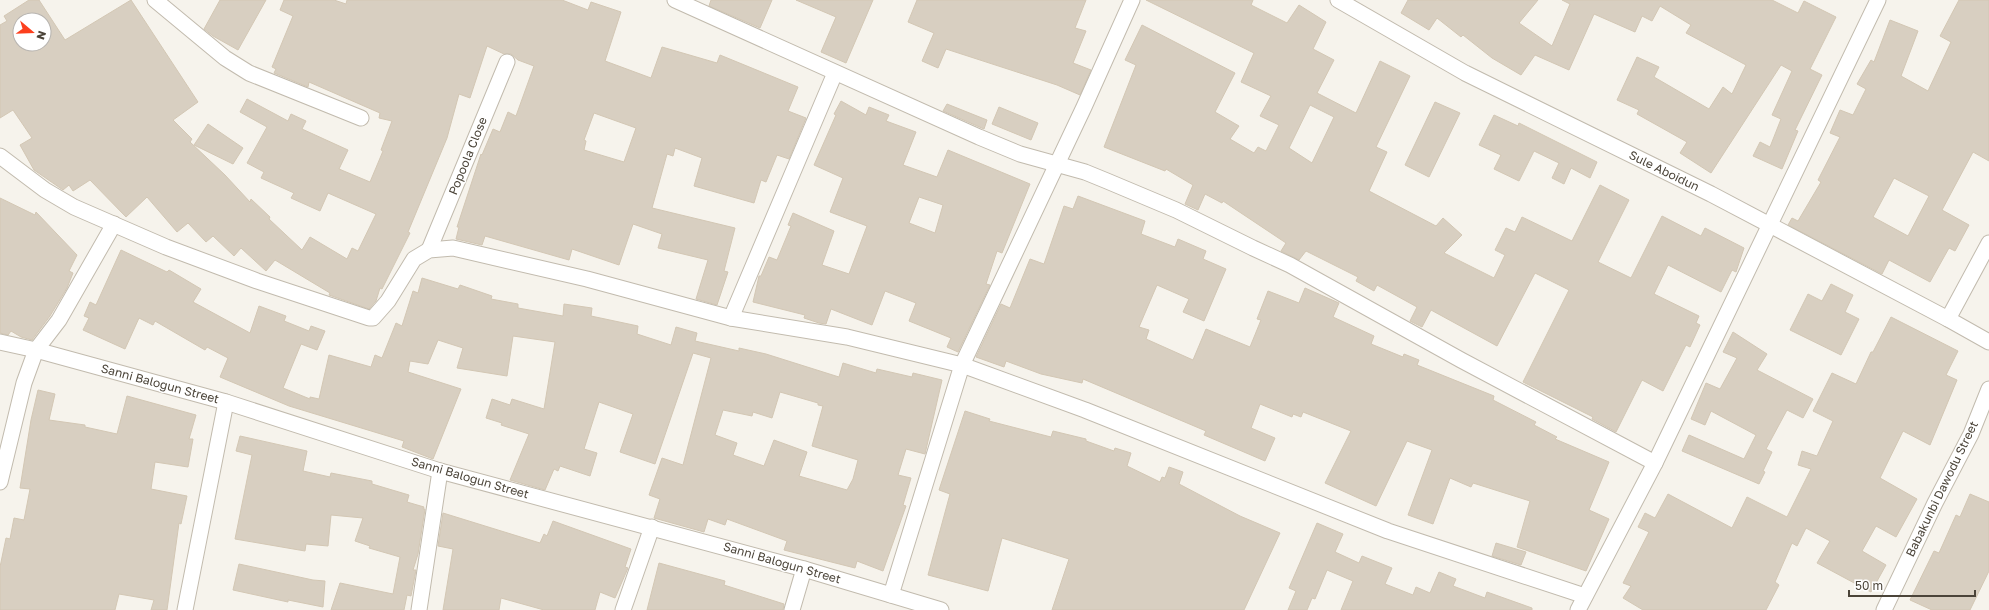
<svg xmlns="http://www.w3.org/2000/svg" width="1989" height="610" viewBox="0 0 1989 610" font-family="'Golos Text',sans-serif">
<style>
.building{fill:#d8cfc1;stroke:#d3c7b4;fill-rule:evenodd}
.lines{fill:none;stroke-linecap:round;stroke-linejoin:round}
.street-casing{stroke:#c2bbae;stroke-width:17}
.street{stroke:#fff;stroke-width:15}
.labels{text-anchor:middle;stroke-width:3;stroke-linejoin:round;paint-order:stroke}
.street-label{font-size:12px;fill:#4b4439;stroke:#fff}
</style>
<rect width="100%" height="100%" fill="#f6f3ec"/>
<g class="building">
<path d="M29 0H39L65 40 131 0 198 102 173 120 192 139 190 142 225 175 250 202 251 199 270 217 269 219 302 250 310 237 347 259 352 248 358 251 376 214 328 193 320 211 291 198 294 193 261 178 264 172 247 163 267 127 240 112 247 99 288 121 291 114 306 121 302 129 348 150 339 169 370 182 383 151 381 150 392 121 379 118 380 113 309 82 308 87 274 73 276 69 272 67 293 16 280 10 284 0H334L346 4 347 0H562L588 10 591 2 621 12 605 61 651 78 662 47 717 63 720 55 798 87 788 111 806 118 789 159 777 155 766 182 761 180 754 203 694 186 702 158 675 148 673 156 667 154 652 208 735 228 724 271 728 272 717 305 696 299 708 260 658 248 662 234 633 224 619 265 572 249 569 260 485 236 482 245 456 239 459 227H457L481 154 482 155 493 129 500 132 508 112 516 116 534 66 518 60 511 54H504L487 46 470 98 459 94 447 138 408 232 410 233 382 289 380 288 376 301 369 309 329 295 330 293 275 260 266 271 241 248 234 256 213 236 206 242 188 223 177 232 147 197 126 217 90 180 73 191 69 185 63 190 34 170 20 145 32 138 13 110 0 118V25L7 21 4 16ZM20 20H44V44H20ZM594 113 636 128 624 162 584 150 586 141 584 140Z"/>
<path d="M220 0H266L238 50 213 36 204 29Z"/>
<path d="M711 0H772L760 28 709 6Z"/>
<path d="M796 0H873L846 63 821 52 836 17Z"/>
<path d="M917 0H1086L1075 28 1086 31 1073 63 1091 70 1080 95 1057 85 946 49 938 68 922 61 934 33 908 22Z"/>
<path d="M1146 0H1253L1251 5 1287 23 1299 5 1326 22 1313 49 1334 60 1317 93 1356 113 1380 61 1410 76 1376 147 1387 152 1369 191 1436 226 1443 218 1462 235 1444 253 1494 278 1505 255 1495 250 1506 228 1515 232 1522 217 1572 241 1600 185 1629 200 1598 262 1631 278 1662 216 1701 236 1705 228 1744 248 1736 272 1732 270 1721 292 1668 265 1654 294 1699 316 1696 323 1700 325 1690 347 1686 345 1663 391 1642 380 1616 432 1592 419 1593 417 1523 382 1569 290 1535 273 1497 346 1431 310 1422 327 1410 321 1417 307 1377 285 1374 291 1356 281 1358 277 1306 251 1299 260 1281 251 1286 243 1223 201 1222 203 1205 194 1198 210 1185 204 1193 185 1166 169 1165 171 1104 147 1136 65 1125 60 1142 25 1235 73 1215 112 1239 126 1230 139 1254 153 1258 147 1266 151 1279 125 1260 116 1271 96 1241 82 1254 53ZM1310 105 1334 117 1312 163 1289 148Z"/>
<path d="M1408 0H1538L1519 23 1552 46 1570 4 1562 0H1772L1798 13 1804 1 1836 17 1810 69 1822 75 1795 130 1798 131 1782 169 1753 156 1760 142 1770 147 1781 119 1772 115 1792 71 1781 65 1711 173 1680 153 1687 142 1637 114 1639 110 1617 100 1637 57 1659 67 1654 77 1709 109 1723 87 1732 94 1746 65 1686 33 1691 25 1660 6 1652 21 1642 16 1635 32 1594 14 1569 70 1535 55 1521 75 1492 58 1463 35 1461 37 1437 18 1429 30 1401 13Z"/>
<path d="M1959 0H1989V161L1973 152 1942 210 1969 225 1955 251 1949 248 1930 282 1889 260 1882 274 1788 225 1792 218 1798 221 1821 182 1818 180 1840 137 1830 133 1840 110 1853 115 1866 89 1857 84 1871 60 1874 62 1890 20 1918 31 1901 76 1928 91 1951 42 1940 36ZM1894 178 1929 196 1908 236 1873 217Z"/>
<path d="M841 101 866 115 869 107 889 115 886 121 916 132 903 165 937 177 948 150 1030 184 1002 253 997 251 986 284 990 285 958 352 947 347 951 338 909 321 916 303 885 291 872 325 831 309 826 324 819 323 804 318 805 315 753 302 759 276H761L769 257 777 260 791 226 788 225 793 213 834 231 822 265 849 274 867 226 830 212 843 178 814 165 836 115 834 114ZM919 197 943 205 935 233 909 223Z"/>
<path d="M1435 102 1460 113 1429 177 1405 165Z"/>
<path d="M947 104 987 120 984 129 943 111Z"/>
<path d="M999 107 1038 123 1031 140 992 124Z"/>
<path d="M1494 115 1518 126 1519 123 1597 162 1590 178 1571 168 1564 184 1552 178 1559 163 1534 151 1519 181 1494 169 1501 155 1479 145Z"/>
<path d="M208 124 243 148 233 164 194 145Z"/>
<path d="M1078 196 1145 221 1141 234 1175 247 1178 239 1206 251 1203 259 1226 269 1204 321 1183 312 1189 299 1157 285 1139 327 1149 330 1146 339 1193 360 1206 329 1250 347 1261 320 1257 319 1268 291 1299 303 1305 288 1339 303 1333 317 1374 336 1371 344 1403 357 1404 354 1419 360 1417 365 1494 396 1493 400 1536 422 1534 425 1557 437 1555 439 1609 462 1589 510 1609 519 1586 571 1517 547 1530 501 1473 483 1471 487 1450 478 1433 524 1408 515 1432 450 1407 441 1376 506 1325 483 1351 431 1303 412 1301 417 1293 414 1292 417 1260 404 1251 428 1275 438 1265 461 1204 435 1206 431 1083 379 1082 383 1041 374 1006 361 1004 367 976 357 1001 304 1010 308 1030 259 1044 264 1064 206 1073 209Z"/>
<path d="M0 198 35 215 36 212 77 255 69 271 73 273 67 288 50 316 32 340 21 337 11 331 8 335 0 333Z"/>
<path d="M121 250 167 272 169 270 201 289 193 302 250 333 259 306 286 316 284 321 309 331 311 326 325 331 317 350 301 344 283 388 310 399V397L319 399 329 355 371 367 375 355 382 358 396 323 402 326 413 291 418 293 422 278 458 289 460 285 492 296 491 299 518 304V308L563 316 564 304 592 308 591 316 638 326 637 334 671 345 676 327 697 333 695 341 739 351V348L766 354 839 377 843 363 876 373 877 369 912 377 913 373 942 380 925 454 906 449 898 475 911 478 903 505 906 506 883 571 857 561 855 568 784 550 787 541 727 519 725 525 708 519 704 532 654 518 660 499 649 495 662 458 683 465 711 358 693 353 655 464 620 452 633 414 599 402 584 449 597 453 590 476 560 466 558 471 554 469 545 490 510 480 529 434 501 425 502 423 486 418 492 399 510 405 512 399 544 409 555 342 513 336 507 376 457 368 463 348 438 340 428 364 410 361 408 372 461 389 433 459 402 447 404 441 289 406 220 377 228 358 207 347 205 350 155 321 153 325 139 318 125 349 83 330 89 318 84 316 90 302 96 305ZM780 392 818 403V405L823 406 812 446 858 460 853 479 847 490 799 476 807 452 774 440 764 466 733 455 737 443 715 435 723 410 752 416 753 412 772 418Z"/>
<path d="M1831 284 1853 295 1845 312 1859 319 1841 355 1790 330 1808 294 1822 301Z"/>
<path d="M1891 317 1958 351 1946 375 1957 380 1930 445 1903 431 1880 478 1917 499 1896 537 1876 526 1862 551 1886 565 1871 592 1817 563 1830 541 1806 528 1797 546 1792 543 1775 582 1779 585 1766 610H1643L1623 598 1631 586 1623 583 1649 532 1638 527 1645 513 1655 518 1668 494 1732 528 1747 497 1787 517 1811 469 1798 465 1802 451 1817 456 1833 421 1813 411 1832 373 1856 384 1871 352H1873Z"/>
<path d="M1733 332 1767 354 1757 370 1813 399 1803 418 1787 410 1766 449 1772 452 1763 471 1765 472 1759 484 1682 451 1689 435 1744 459 1756 435 1711 411 1705 425 1691 419 1706 383 1720 389 1737 358 1723 352Z"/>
<path d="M38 390 55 394 49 420 85 425V427L117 434 127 396 196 415 189 439H193L188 467 155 462 151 489 187 496 181 524 179 523 167 610H151L154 600 119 594 115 610H0V567L6 538 10 539 14 518 24 520 30 489 20 488 31 420Z"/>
<path d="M965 411 990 419 989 421 1051 437 1053 431 1086 439V441L1114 451 1115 448 1131 453 1127 466 1160 482 1162 477 1165 478 1169 467 1183 472 1179 484 1240 516 1280 533 1244 610H1052L1069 559 1002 538 988 591 928 575 950 494 939 490Z"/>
<path d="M240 436 307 451 303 471 330 477 331 473 372 481V484L409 495 407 502 424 507 423 509H425L418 554 413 570H416L411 596 407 595 404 610H331L340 583 393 594 400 557 369 548 370 546 355 541 363 518 331 515 328 546 306 544 305 551 235 539 252 455 236 451Z"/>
<path d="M1970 494 1989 502V571L1970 610H1932L1910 600 1934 551 1939 553 1956 515 1960 517Z"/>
<path d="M443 513 540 543 544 534 547 536 553 521 631 549 625 567 628 568 615 598 600 592 595 610H544L501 598 499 610H443L453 549 438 546Z"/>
<path d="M1317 523 1343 534 1335 552 1359 563 1362 556 1392 568 1385 584 1413 595 1416 587 1430 593 1439 572 1456 579 1453 586 1485 598 1487 592 1532 608V610H1341L1353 581 1327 570 1315 599 1312 598 1307 610H1288L1296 591 1289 588Z"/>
<path d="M1496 543 1526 552 1521 565 1492 556Z"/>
<path d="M659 563 725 581 724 585 784 604 783 610H647Z"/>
<path d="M239 564 313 580 325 581 323 607 288 600V602L233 590Z"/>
</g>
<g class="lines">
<g class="street-casing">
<g id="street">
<path d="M155 0 225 58 249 73 361 118"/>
<path d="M675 0 979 137 1020 154 1085 172 1107 181 1176 210 1253 248 1290 265 1461 360 1655 463"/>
<path d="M1338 0 1465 73 1711 194 1948 319 1989 342"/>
<path d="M0 156 45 190 74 207 166 247 257 281 369 318H373L388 301 414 259 429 250 453 248 587 279 731 318 847 337 962 365 1085 410 1388 531 1585 596"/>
<path d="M429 250 507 62"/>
<path d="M731 318 835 73"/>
<path d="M1948 319 1989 243"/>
<path d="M0 342 36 350 226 402 440 471 804 569 941 610"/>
<path d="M0 482 24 383 36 350 59 320 114 224"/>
<path d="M891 595 962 365 1084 107 1132 0"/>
<path d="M185 610 226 402"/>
<path d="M419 610 440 471"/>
<path d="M623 610 652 527"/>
<path d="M792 610 804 569"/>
<path d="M1578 610 1655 463 1878 0"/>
<path d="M1884 610 1935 503 1971 434 1989 389"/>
</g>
</g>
<use href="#street" class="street"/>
</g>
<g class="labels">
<g class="street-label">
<text transform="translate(468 156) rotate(-68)" y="4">Popoola Close</text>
<text transform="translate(1664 171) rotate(26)" y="4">Sule Aboidun</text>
<text transform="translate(160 384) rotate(15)" y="4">Sanni Balogun Street</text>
<text transform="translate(470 478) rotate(16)" y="4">Sanni Balogun Street</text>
<text transform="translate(1942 489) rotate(-64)" y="4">Babakunbi Dawodu Street</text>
<text transform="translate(782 563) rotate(16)" y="4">Sanni Balogun Street</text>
</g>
</g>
<g transform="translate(32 32) rotate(109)"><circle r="19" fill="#ffffff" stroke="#b7b4b0"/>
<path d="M0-3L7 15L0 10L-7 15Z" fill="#fc3f1d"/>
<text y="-6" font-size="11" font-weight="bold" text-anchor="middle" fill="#4b4439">N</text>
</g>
<path d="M1849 590v6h126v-6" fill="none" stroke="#4b4439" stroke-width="2"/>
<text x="1855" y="590" font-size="12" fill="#4b4439" stroke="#ffffff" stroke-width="3" paint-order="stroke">50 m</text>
</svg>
